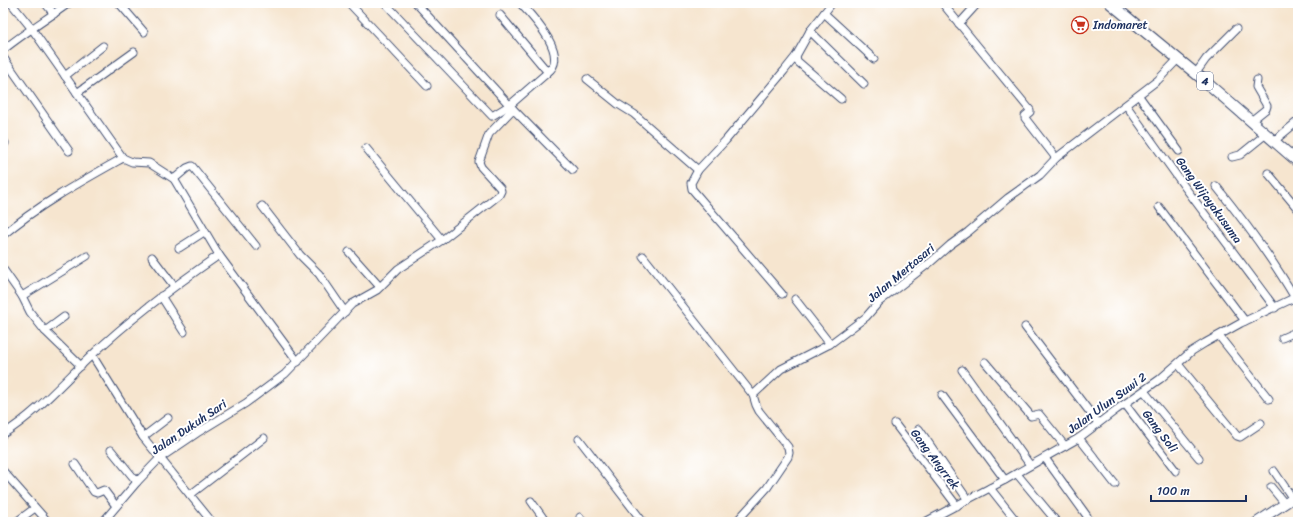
<svg xmlns="http://www.w3.org/2000/svg" width="1301" height="525" viewBox="0 0 1301 525" font-family="Sriracha,sans-serif">
<style>
.lines{fill:none;stroke-linecap:round;stroke-linejoin:round}
.minor-casing{stroke:#3c4a6f;stroke-width:9}
.major-casing{stroke:#3c4a6f;stroke-width:11}
.highway-casing{stroke:#3c4a6f;stroke-width:12}
.minor{stroke:#fff;stroke-width:7}
.major{stroke:#fff;stroke-width:9}
.highway{stroke:#fff;stroke-width:10}
.labels{text-anchor:middle;stroke-width:4;stroke-linejoin:round;paint-order:stroke}
.shield{fill:#fff;stroke:#5f6d8e;stroke-width:1}
.shield-label{font-size:11px;font-weight:bold;fill:#1b2f5e}
.poi-label{font-size:12px;fill:#1b2f5e;stroke:#fff;text-anchor:start}
.street-label{font-size:12px;fill:#1b2f5e;stroke:#fff}
</style>
<rect width="100%" height="100%" fill="#fff"/>
<filter id="ink" filterUnits="userSpaceOnUse"><feTurbulence type="fractalNoise" baseFrequency=".025" numOctaves="2"/><feDisplacementMap in="SourceGraphic" scale="8" xChannelSelector="R" yChannelSelector="G"/><feConvolveMatrix kernelMatrix="1 2 1 2 8 2 1 2 1" color-interpolation-filters="sRGB"/></filter>
<filter id="wash" filterUnits="userSpaceOnUse"><feTurbulence type="fractalNoise" baseFrequency=".012" numOctaves="4" result="noise"/><feDisplacementMap in="SourceGraphic" scale="16" xChannelSelector="R" yChannelSelector="G"/><feGaussianBlur stdDeviation="0.9" result="paint"/><feColorMatrix in="noise" values="0 0 0 0 0 0 0 0 0 0 0 0 0 0 0 0 0 1.4 0 .05"/><feComposite in="paint" operator="in"/></filter>
<g filter="url(#wash)">
<rect width="100%" height="100%" fill="#f6e5cf"/>
</g>
<g filter="url(#ink)">
<g class="lines">
<g class="minor-casing">
<g id="minor">
<path d="M11 3 32 29 123 158 132 162 149 163 174 179 219 255 298 362"/>
<path d="M45 3 54 14"/>
<path d="M119 3 144 32"/>
<path d="M349 3 427 86"/>
<path d="M385 3 492 116 510 105 547 73 546 70 500 15"/>
<path d="M416 3 513 109 573 170"/>
<path d="M520 3C532 16 571 56 547 73"/>
<path d="M943 4 1030 110V112L1025 116V118L1056 158"/>
<path d="M824 13 874 59"/>
<path d="M959 24 978 3"/>
<path d="M810 31 864 84"/>
<path d="M3 50C24 33 47 19 69 3"/>
<path d="M796 56 797 61 841 99"/>
<path d="M3 57 69 151"/>
<path d="M1196 73 1206 59 1236 29"/>
<path d="M65 76 103 46"/>
<path d="M587 79 618 104 634 114 698 170"/>
<path d="M77 93 134 52"/>
<path d="M1139 96 1179 151"/>
<path d="M1126 105 1184 186 1275 308"/>
<path d="M1251 121 1266 109 1267 106 1256 87 1257 80"/>
<path d="M3 140 5 143"/>
<path d="M1274 141 1298 121"/>
<path d="M366 148 442 240"/>
<path d="M1232 157 1240 155 1266 134"/>
<path d="M1268 173 1298 209"/>
<path d="M174 179 187 168 192 166 256 246"/>
<path d="M1216 186C1245 222 1272 258 1295 298"/>
<path d="M262 206 300 255 319 274 345 312"/>
<path d="M1159 207 1245 321"/>
<path d="M3 235C40 204 82 181 123 158"/>
<path d="M179 248 204 232"/>
<path d="M349 252 380 287"/>
<path d="M643 256 753 395 756 405 759 411 788 447 789 453 788 457 767 488 736 522"/>
<path d="M152 257 174 286"/>
<path d="M3 269 22 296 30 312 45 331 81 366"/>
<path d="M782 294 692 189 691 183 698 170 726 140 784 71 796 56 810 31 832 3"/>
<path d="M22 296 87 256"/>
<path d="M161 296 184 332"/>
<path d="M795 299 830 344"/>
<path d="M1025 327 1098 423"/>
<path d="M45 331 64 317"/>
<path d="M1219 336 1269 399"/>
<path d="M1282 338 1298 331"/>
<path d="M92 355 143 437 212 522"/>
<path d="M985 362 1031 416 1039 414 1065 446"/>
<path d="M1178 364 1237 436 1240 437 1261 423"/>
<path d="M962 370 1030 465"/>
<path d="M1144 391 1199 458"/>
<path d="M753 395 781 369 830 344 866 317 879 302 932 261 950 245 968 232 1008 198 1040 175 1056 158 1158 80 1178 59"/>
<path d="M942 395 1005 480"/>
<path d="M1125 404 1176 471"/>
<path d="M895 424 957 506"/>
<path d="M919 429 968 500"/>
<path d="M3 434C37 413 63 382 92 355 131 318 174 286 219 255"/>
<path d="M143 437 168 418"/>
<path d="M1079 438 1115 484"/>
<path d="M579 439 643 522"/>
<path d="M111 450 137 482"/>
<path d="M1045 458 1087 516"/>
<path d="M75 464 94 492 97 493 104 490 116 506"/>
<path d="M3 471 48 522"/>
<path d="M1274 471 1293 499"/>
<path d="M1017 474 1056 521"/>
<path d="M1271 487 1285 504"/>
<path d="M990 488 1017 522"/>
<path d="M190 495 264 438"/>
<path d="M531 501 546 522"/>
<path d="M580 517 583 522"/>
<path d="M16 522 35 508"/>
<path d="M103 522 137 482 160 458 197 433 246 403 285 374 352 304 377 290 398 269 442 240 499 195 501 191 500 188 481 167 479 162 489 134 513 109"/>
<path d="M925 522 1005 480 1079 438 1116 410 1160 379 1192 351 1205 343 1241 323 1298 296"/>
</g>
</g>
<g class="major-casing">
<path id="major" d="M1257 522 1298 495"/>
</g>
<g class="highway-casing">
<path id="highway" d="M1110 3 1206 82 1298 162"/>
</g>
<use href="#minor" class="minor"/>
<use href="#major" class="major"/>
<use href="#highway" class="highway"/>
</g>
</g>
<defs>
<g id="supermarket-ring" transform="scale(0.9)"><circle r="9.5" fill="#fff" stroke="#c8321e" stroke-width="1.5"/><path d="M-6-5.5h2.5l.6 2H6L4.5 2H-2.5L-4.4-4H-6ZM-1.5 3.2a1.3 1.3 0 1 0 .1 0ZM3 3.2a1.3 1.3 0 1 0 .1 0Z" fill="#c8321e"/></g>
</defs>
<g fill-rule="evenodd">
<use href="#supermarket-ring" x="1080" y="25"/>
</g>
<g class="labels">
<rect class="shield" x="1197" y="72" width="16" height="18" rx="3"/>
<g class="shield-label">
<text x="1205" y="85">4</text>
</g>
<g class="poi-label">
<text x="1093" y="29">Indomaret</text>
</g>
<g class="street-label">
<text transform="translate(1209 200) rotate(54)" y="4">Gang Wijayakusuma</text>
<text transform="translate(901 273) rotate(-40)" y="4">Jalan Mertasari</text>
<text transform="translate(1107 403) rotate(-36)" y="4">Jalan Ulun Suwi 2</text>
<text transform="translate(189 427) rotate(-34)" y="4">Jalan Dukuh Sari</text>
<text transform="translate(1160 431) rotate(53)" y="4">Gang Soli</text>
<text transform="translate(935 459) rotate(53)" y="4">Gang Angrrek</text>
</g>
</g>
<rect width="1301" height="525" fill="none" stroke="#fff" stroke-width="16"/>
<path d="M1151 495v6h95v-6" fill="none" stroke="#1b2f5e" stroke-width="2"/>
<text x="1157" y="495" font-size="12" fill="#1b2f5e" stroke="#ffffff" stroke-width="3" paint-order="stroke">100 m</text>
</svg>
